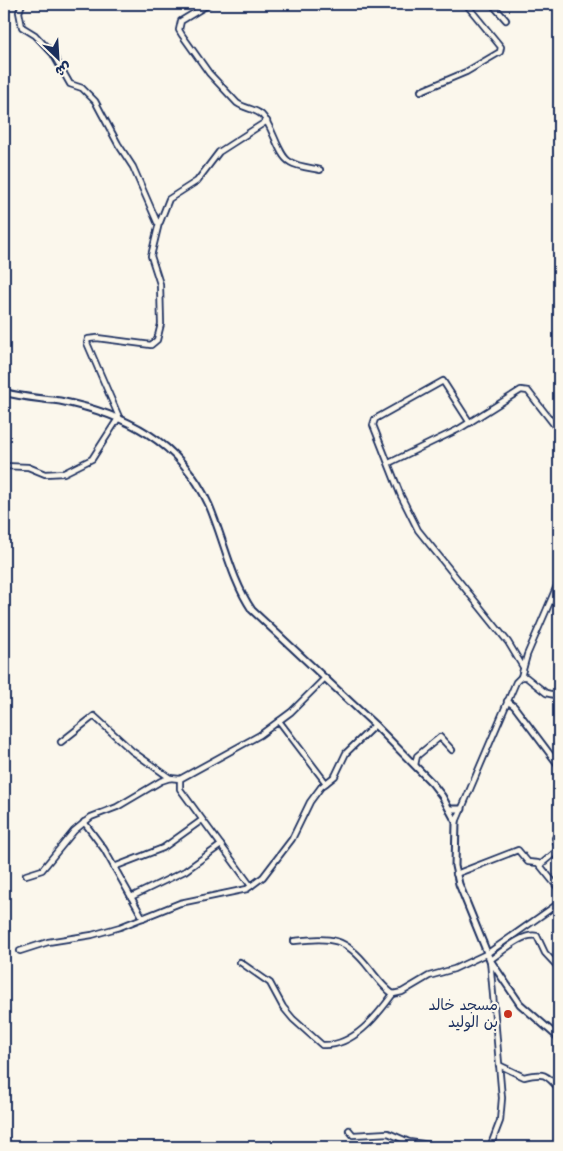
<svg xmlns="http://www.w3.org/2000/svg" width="563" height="1151" viewBox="0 0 563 1151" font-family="Mali,'Playpen Sans Arabic',sans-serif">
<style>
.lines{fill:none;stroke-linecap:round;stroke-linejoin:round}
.minor-casing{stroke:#1b2f5e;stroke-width:8}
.tertiary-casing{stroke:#1b2f5e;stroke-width:9}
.minor{stroke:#fbf7ec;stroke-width:4.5}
.tertiary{stroke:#fbf7ec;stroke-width:5}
.poi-dot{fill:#c8321e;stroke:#fbf7ec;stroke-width:2}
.labels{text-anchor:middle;stroke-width:4.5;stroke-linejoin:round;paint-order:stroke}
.poi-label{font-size:15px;fill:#1b2f5e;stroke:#fbf7ec;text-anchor:end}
</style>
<rect width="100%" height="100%" fill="#fbf7ec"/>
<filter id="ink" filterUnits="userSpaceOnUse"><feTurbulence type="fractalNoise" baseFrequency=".02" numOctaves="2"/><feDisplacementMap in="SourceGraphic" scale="10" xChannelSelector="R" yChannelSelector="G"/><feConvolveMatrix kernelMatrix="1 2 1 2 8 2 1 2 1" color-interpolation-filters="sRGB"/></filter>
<g filter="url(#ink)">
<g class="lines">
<g class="minor-casing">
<g id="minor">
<path d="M22 4 19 12 22 27 35 35 53 54 70 84 82 88 95 101 118 144 133 167 157 222H160L169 199 197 181 219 152 267 121"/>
<path d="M209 4 181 21 179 30 182 35 209 73 237 103C245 109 254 108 262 115 273 126 278 156 290 162 298 167 311 168 320 170"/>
<path d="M492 4 506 20"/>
<path d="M421 91 466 72 500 52 501 47 466 4"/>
<path d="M470 423 443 381 375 419 373 425 401 496 418 530 508 642 523 667"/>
<path d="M389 463 459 429 521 390 528 391 559 431"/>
<path d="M4 466 28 467 45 474 64 473 92 459 119 417 87 343 88 339 97 338 151 345 157 340 161 324 160 284 151 256 159 223"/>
<path d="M521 677 527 655 559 581"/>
<path d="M507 701 514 706 559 766"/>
<path d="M279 721 326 783"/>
<path d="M61 742 94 716 132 751 170 778"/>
<path d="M415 765 417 756 440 737 452 750"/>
<path d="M180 779V789L251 886"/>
<path d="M84 822 104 849 143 918"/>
<path d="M456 822 516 682 521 677H526L546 693 559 696"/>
<path d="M558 850 555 838 559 834"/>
<path d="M540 865 558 850"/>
<path d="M114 867 163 848 202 820"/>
<path d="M456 874 518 850 528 862 538 863 559 889"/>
<path d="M26 875 42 870 74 831 91 817 117 807 161 781 170 778 180 779 260 735 291 712 325 678"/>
<path d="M131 897 185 871 221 845"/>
<path d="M294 941C332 937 345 937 369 968 377 978 383 987 393 994L402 992 429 976 454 969 488 953 559 903"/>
<path d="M20 951 48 942 92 935 120 927 180 903 247 889 263 877 292 839 310 802 321 787 335 776 346 753 375 725"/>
<path d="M240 962 270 983 283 1007 293 1019 322 1045C353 1047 377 1016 393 994"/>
<path d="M499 1065 524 1077C544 1072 546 1074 559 1089"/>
<path d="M349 1130 353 1135 388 1133 409 1142 438 1146 457 1145 465 1147"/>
<path d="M490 1147 500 1121 502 1098 490 960C502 952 523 932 537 936L545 953 559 968"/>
</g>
</g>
<g class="tertiary-casing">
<g id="tertiary">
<path d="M4 392C22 398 41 398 60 401 125 414 180 441 209 505 224 540 231 579 252 610L375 725 432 783 442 796 456 822 455 866 459 884 490 960 520 1004 559 1038"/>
<path d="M450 809H462"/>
</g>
</g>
<use href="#minor" class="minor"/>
<use href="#tertiary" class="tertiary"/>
</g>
</g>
<circle class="poi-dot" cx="508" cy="1014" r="5"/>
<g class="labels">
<g class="poi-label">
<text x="498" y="1010">مسجد خالد<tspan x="498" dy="17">بن الوليد</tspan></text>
</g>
</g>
<rect width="563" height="1151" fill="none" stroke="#fbf7ec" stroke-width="20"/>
<rect x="10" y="10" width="543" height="1131" fill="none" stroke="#1b2f5e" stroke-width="2" filter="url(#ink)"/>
<g transform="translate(58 58) rotate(155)" stroke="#fbf7ec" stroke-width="4" paint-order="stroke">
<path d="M0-4L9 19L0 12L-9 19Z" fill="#1b2f5e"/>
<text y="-8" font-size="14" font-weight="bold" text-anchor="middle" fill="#1b2f5e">ش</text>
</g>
</svg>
